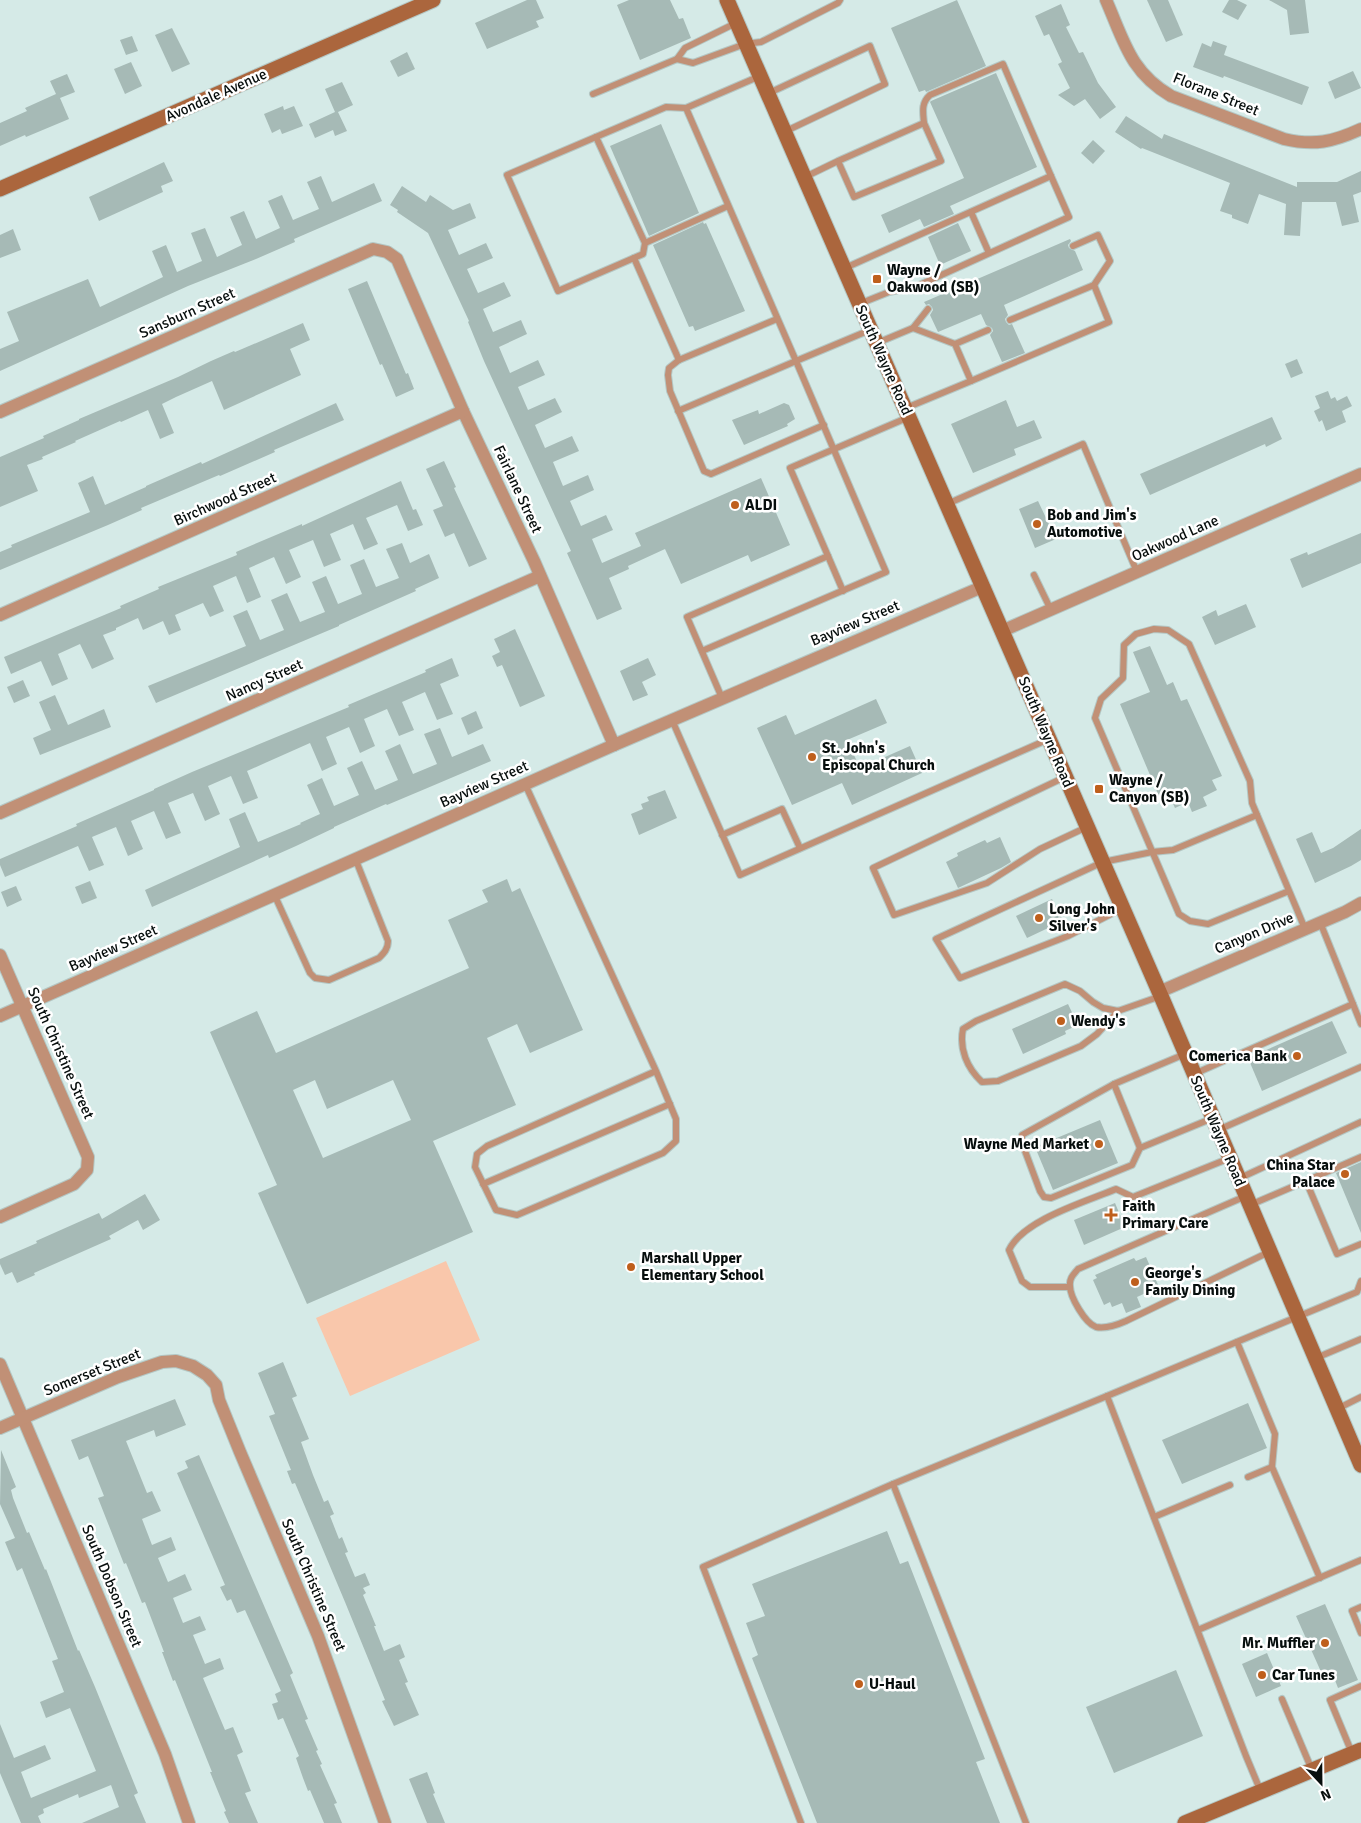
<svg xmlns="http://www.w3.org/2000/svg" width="1361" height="1823" viewBox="0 0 1361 1823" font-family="Signika,sans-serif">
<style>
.green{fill:#f9c7ab}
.building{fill:#a6bab6;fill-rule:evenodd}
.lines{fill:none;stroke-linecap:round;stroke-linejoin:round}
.lane-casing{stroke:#b4c7c4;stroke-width:8}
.street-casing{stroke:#b4c7c4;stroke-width:14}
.secondary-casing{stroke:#b4c7c4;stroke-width:17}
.lane{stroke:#c19076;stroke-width:6}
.street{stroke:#c19076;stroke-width:12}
.secondary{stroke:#ab663d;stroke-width:15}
.poi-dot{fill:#bf5f1c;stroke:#fff;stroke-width:2}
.labels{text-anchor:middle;stroke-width:5;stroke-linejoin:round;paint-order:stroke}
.street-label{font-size:15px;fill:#070e0d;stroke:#fff}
.poi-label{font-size:15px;font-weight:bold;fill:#070e0d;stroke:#fff;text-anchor:start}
</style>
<rect width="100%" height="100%" fill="#d5eae7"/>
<path class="green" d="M446 1261 480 1340 350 1396 316 1318Z"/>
<g class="building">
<path d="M527 0H536L544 18 536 21 539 27 487 49 475 23Z"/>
<path d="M629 0H670L679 19 683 18 691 38 640 60 617 5Z"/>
<path d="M957 0 986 66 926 92 925 90 919 92 891 28Z"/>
<path d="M1147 0H1168L1183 35 1166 42Z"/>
<path d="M1229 0H1237L1247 5 1238 20 1222 12Z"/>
<path d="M1269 0H1305L1309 33 1290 35 1287 10Z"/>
<path d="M1061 4 1070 25 1066 27 1079 53 1083 52 1098 83 1116 107 1100 119 1085 99 1074 106 1058 95 1070 88 1058 64 1062 62 1049 34 1044 36 1035 16Z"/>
<path d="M172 28 190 64 172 72 155 35Z"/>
<path d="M132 36 138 51 126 55 120 40Z"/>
<path d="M1213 41 1227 46 1224 55 1309 87 1302 105 1224 76 1223 78 1193 67 1202 43 1211 47Z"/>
<path d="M407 52 415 69 398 77 390 61Z"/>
<path d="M131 62 142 86 125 94 114 69Z"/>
<path d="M1353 71 1361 88 1335 99 1328 82Z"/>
<path d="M996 73 1037 167 950 206 954 214 924 227 920 219 889 233 881 215 964 178 930 102 931 101Z"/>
<path d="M67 74 75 92 60 98 69 119 26 137 25 135 0 146V123L27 111 25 108 56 94 50 81Z"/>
<path d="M342 82 353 105 338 112 347 131 335 136 333 130 315 138 309 124 335 112 325 89Z"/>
<path d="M283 106 284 110 294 106 303 126 282 134 280 129 272 133 264 114Z"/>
<path d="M1126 116 1162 139 1164 134 1297 187V182H1337L1361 171V192L1353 195 1359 222 1342 226 1336 202H1302L1300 236 1284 235 1286 204 1259 194 1248 224 1232 218V215L1220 211 1230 183 1142 148 1141 149 1115 132Z"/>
<path d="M661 124 699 213 649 236 610 146Z"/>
<path d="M1093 140 1105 151 1093 164 1081 153Z"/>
<path d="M164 162 173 181 161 186 163 192 99 221 89 197Z"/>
<path d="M321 176 332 202 374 183 382 201 294 239 295 242 256 259 188 286 0 371V349L19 341 7 312 88 279 100 307 163 277 152 251 166 245 177 272 202 261 191 233 205 228 217 257 242 245 230 217 244 211 256 239 280 228 268 201 282 195 293 220 319 209 307 182Z"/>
<path d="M402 186 426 202 430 195 453 210 470 203 476 218 448 230 459 255 486 243 493 258 467 269 478 293 504 282 511 296 483 309 493 332 521 320 527 334 499 347 510 373 538 360 545 375 518 387 528 410 555 398 562 412 535 425 545 448 572 436 579 451 553 462 563 486 588 475 594 490 570 501 581 526 606 515 613 530 592 539 602 563 641 546 635 533 761 478 790 545 751 562 748 555 681 584 665 549 628 566 629 569 609 578 622 609 597 620 567 553 571 551 484 361 468 322 469 321 428 233 397 212 398 210 390 205Z"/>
<path d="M703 222 704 224 706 223 745 311 695 331 693 326 689 327 653 245Z"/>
<path d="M958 223 971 251 940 265 928 237Z"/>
<path d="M13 229 21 250 0 258V235Z"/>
<path d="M1070 239 1071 241 1068 245 1069 248 1075 251 1083 270 1004 305 1008 315 1005 319 1006 322 1009 325 1012 324 1025 353 1002 362 990 335 993 331 992 328 986 325 981 314 938 332 930 315 933 310 932 307 929 304 926 305 924 302Z"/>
<path d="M367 281 406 374 408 373 414 389 396 397 382 364 380 365 348 289Z"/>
<path d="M303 323 310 340 290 349 301 375 224 410 212 381 176 397 162 404 174 433 160 439 148 410 121 422 120 421 75 441 76 442 42 457 43 459 27 465 38 491 0 507V457L44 438 43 436 79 420V419L178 377 211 361 234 351 235 352Z"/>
<path d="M1297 359 1303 373 1291 378 1285 364Z"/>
<path d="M1328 391 1331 399 1335 397 1337 401 1347 396 1352 406 1342 411 1346 422 1326 431 1322 420 1319 422 1314 411 1320 408 1315 396Z"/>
<path d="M1006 400 1017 427 1034 420 1042 438 1014 449 1016 455 973 473 951 424Z"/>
<path d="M336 403 344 420 274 450 275 452 220 476 219 475 141 508 142 510 108 525 0 570V552L12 547 11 545 90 512 78 483 93 476 105 505 146 487V486L201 462 202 464Z"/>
<path d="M784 403 789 405 795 419 787 424 788 426 744 445 732 420 758 410 759 414Z"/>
<path d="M1272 417 1282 439 1266 447 1265 444 1150 495 1140 474Z"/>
<path d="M444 461 456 487 454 488 487 559 469 567 454 533 445 537 433 510 443 506 426 469Z"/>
<path d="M401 481 413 510 416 509 423 525 408 531 397 505 366 518 378 544 364 550 353 524 330 534 341 560 324 567 313 540 289 550 301 577 286 584 274 557 249 568 261 597 247 603 236 576 213 586 224 611 210 617 203 603 175 615 181 630 169 635 163 621 143 630 138 618 116 628V630L103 635 114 659 92 669 80 644 58 654 68 679 52 686 41 661 11 674 4 657 121 608 120 606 159 589 158 587 237 555 236 552 302 524V526Z"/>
<path d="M1038 501 1056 539 1035 548 1019 509Z"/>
<path d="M1361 533V563L1302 588 1290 559 1307 552 1308 555Z"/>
<path d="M402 543 410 563 429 554 439 578 415 589 416 591 339 625V626L156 703 148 686 246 646 233 616 247 610 260 640 284 630 271 600 287 593 300 622 325 612 312 582 326 576 338 604 362 594 350 565 364 559 376 587 399 578 386 549Z"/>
<path d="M1246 604 1256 627 1215 645 1202 617 1216 610 1218 616Z"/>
<path d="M515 629 545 696 520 707 502 665 497 667 492 656 500 652 494 639Z"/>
<path d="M1150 646 1167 685 1173 682 1181 701 1187 699 1222 776 1212 780 1217 790 1203 797 1207 806 1192 812 1188 802 1175 808 1170 797 1161 801 1120 704 1150 692 1133 652Z"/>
<path d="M452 658 459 676 440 684 453 714 437 720 425 692 402 702 414 730 399 736 387 709 364 719 375 746 360 753 349 727 326 737 337 764 322 771 310 743 247 771 258 798 243 804 231 776 208 786 220 814 205 821 193 793 168 803 181 833 166 839 154 811 131 821 143 849 128 856 116 827 92 837 104 865 89 871 78 846 5 877 0 865V859L77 826 76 824 154 790V789L192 772 349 707 348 705 426 672 425 670Z"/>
<path d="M648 658 656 675 642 682 648 695 633 701 620 671Z"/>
<path d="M23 680 30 696 14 703 7 687Z"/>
<path d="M55 695 68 725 104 709 111 727 40 755 33 738 51 730 39 702Z"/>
<path d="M876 699 887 723 847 740 860 768 910 746 922 773 852 805 842 783 792 805 757 728 786 715 795 735Z"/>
<path d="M476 711 483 728 468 735 461 718Z"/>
<path d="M440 728 452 757 483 744 491 761 425 789 387 805 386 804 334 827V828L296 846 269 858 268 855 152 907 145 890 240 847 229 819 245 812 258 842 301 824 300 823 320 814 307 785 322 778 334 806 359 795 347 768 362 761 375 790 398 780 385 751 400 744 413 774 437 764 424 734Z"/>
<path d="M665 790 677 818 639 835 631 814 643 809 641 804 649 801 647 797Z"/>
<path d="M1361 829V860L1351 866 1315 883 1296 839 1312 832 1321 853 1333 848Z"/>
<path d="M1000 837 1011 862 1001 868 958 888 946 862 958 856 957 853 985 840 987 843Z"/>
<path d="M507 879 512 892 520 888 583 1030 530 1053 517 1024 487 1038 516 1105 433 1141 473 1232 307 1304 258 1193 277 1185 210 1032 257 1011 276 1053 469 968 448 920 488 902 482 890ZM315 1080 327 1109 393 1080 411 1120 323 1158 293 1090Z"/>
<path d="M90 881 97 898 82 904 75 887Z"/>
<path d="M16 886 22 900 7 907 1 892Z"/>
<path d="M1052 899 1063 921 1027 938 1016 916Z"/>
<path d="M1068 1004 1078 1025 1065 1031 1066 1034 1023 1054 1012 1029Z"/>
<path d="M1332 1021 1347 1053 1262 1091 1248 1058Z"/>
<path d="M1100 1120 1118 1163 1053 1190 1035 1147Z"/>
<path d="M1361 1162V1233L1336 1173Z"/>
<path d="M145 1194 160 1220 143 1230 138 1220 109 1236 111 1239 34 1273 35 1275 17 1283 12 1272 5 1275 0 1264V1259L37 1243 36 1241 99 1213 102 1219Z"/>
<path d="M1115 1203 1125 1227 1084 1245 1074 1220Z"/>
<path d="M1146 1257 1159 1287 1137 1297 1141 1307 1126 1313 1122 1303 1112 1307 1110 1302 1104 1305 1093 1280 1097 1278 1095 1275 1134 1258 1136 1261Z"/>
<path d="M283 1362 297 1396 292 1398 309 1439 301 1442 313 1475 324 1502 328 1500 334 1514 330 1516 339 1539 342 1537 348 1552 345 1553 355 1577 365 1573 370 1585 363 1588 366 1593 363 1595 376 1626H374L384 1651 400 1644 405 1657 399 1660 408 1682 405 1683 419 1715 394 1726 382 1701 385 1700 345 1602 295 1483 292 1484 287 1471 291 1470 269 1416 275 1414 258 1373Z"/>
<path d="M175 1399 186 1425 156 1437 154 1430 126 1441 147 1493 152 1491 161 1511 142 1519 152 1545 171 1537 176 1550 158 1558 168 1582 185 1574 192 1590 173 1598 183 1623 200 1616 206 1630 193 1635 205 1664 220 1658 224 1669 203 1678 225 1730 233 1727 243 1752 237 1755 251 1791 245 1793 258 1823H229L224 1812 226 1811 210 1772H212L175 1680 173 1681 162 1652H164L145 1602 142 1603 126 1563 124 1564 98 1498 104 1496 88 1456 79 1460 71 1440Z"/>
<path d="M1248 1403 1267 1448 1182 1484 1162 1440Z"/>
<path d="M1 1450 16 1487 11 1490 13 1498 27 1533 29 1532 45 1570 46 1569 78 1651 79 1650 95 1687 138 1793 134 1795 146 1823H82L119 1807 111 1785 79 1798 78 1794 43 1809 44 1813 38 1816 41 1823H21L0 1773V1724L14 1758 45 1745 51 1759 21 1772 31 1798 96 1771 70 1708 46 1718 40 1702 64 1692 52 1661 58 1659 22 1568 17 1571 5 1542 15 1538 0 1504Z"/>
<path d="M199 1455 293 1673 290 1675 308 1719 305 1720 318 1750 316 1751 322 1764 320 1765 337 1803 334 1804 342 1823H324L310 1790 308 1791 303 1778 296 1758 299 1756 283 1718 278 1720 272 1704 278 1702 275 1694 281 1691 262 1648 245 1610 237 1613 231 1599 227 1601 220 1587 225 1585 177 1473 188 1468 185 1461Z"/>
<path d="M887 1531 900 1564 908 1561 985 1759 976 1762 1000 1823H817L752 1658 758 1655 746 1623 765 1616 752 1584Z"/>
<path d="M1325 1604 1358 1680 1338 1688 1331 1670 1322 1674 1296 1616Z"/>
<path d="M1267 1653 1281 1686 1256 1697 1242 1664Z"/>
<path d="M1176 1670 1203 1736 1114 1773 1086 1707Z"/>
<path d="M427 1772 435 1793 433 1794 445 1823H427L409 1779Z"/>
</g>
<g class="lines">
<g class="lane-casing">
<g id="lane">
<path d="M677 59 693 63 745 44 761 42 838 3 840 0"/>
<path d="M760 76 686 108 796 361 870 330"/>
<path d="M769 93 870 46 885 84 784 132"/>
<path d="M593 94 677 59 685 48 736 23"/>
<path d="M686 108 666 107 507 175 558 291 643 254 645 243 728 206"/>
<path d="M596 137 645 243"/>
<path d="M805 177 838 161 924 123 941 161 854 197 838 161"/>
<path d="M971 212 989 253"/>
<path d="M634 258 679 360"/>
<path d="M845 268 1051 176 1003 64 930 95C921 103 923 112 924 123"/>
<path d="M859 304 889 292 915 287 1069 217 1051 176"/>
<path d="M777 319 679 360 669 368 668 375 670 391 704 471 711 474 824 425"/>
<path d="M1010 320 1094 285 1110 261 1098 235 1073 246"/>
<path d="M877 343 913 328 928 309"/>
<path d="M955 344 988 330"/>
<path d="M971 381 1109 322 1094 285"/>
<path d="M906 408 971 381 955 344 913 328"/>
<path d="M678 411 796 361 886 572 702 651"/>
<path d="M947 504 1083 444 1137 572"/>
<path d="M828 556 843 591"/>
<path d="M1034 575 1051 610"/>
<path d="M722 698 687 617 828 556 790 468 909 417"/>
<path d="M672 720 740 875 1049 739"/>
<path d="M1065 777 873 868 894 915 987 883 1040 849 1087 827"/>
<path d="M525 784 656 1071 676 1119V1141L663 1153 517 1215 496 1210 475 1167 477 1154 487 1146 656 1071"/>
<path d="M722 835 782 809 800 848"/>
<path d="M1289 891 1208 924 1190 921 1179 914 1095 718 1101 699 1123 678 1124 645 1136 634 1154 629 1168 630 1189 644 1250 781 1252 803 1298 912 1305 929"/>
<path d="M274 894 310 973 315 978 329 980 379 958C384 953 388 949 388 941L355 858"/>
<path d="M1123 908 1068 936 960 978 936 939 1103 862 1152 852 1173 850 1257 815"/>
<path d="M1320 922 1361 1024"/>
<path d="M1118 1011 1097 1034 1081 1046 998 1081 982 1082C967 1068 959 1049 963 1029L976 1021 1065 984 1080 991 1093 1002 1103 1008 1118 1011 1161 996"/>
<path d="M1185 1054 1114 1084 1022 1135V1143L1040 1191 1044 1197 1051 1198 1132 1165 1140 1148 1213 1118"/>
<path d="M1194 1074 1353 1004"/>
<path d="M1114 1084 1140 1148"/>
<path d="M1218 1130 1361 1067"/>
<path d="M1361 1157 1306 1181 1337 1254 1361 1244"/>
<path d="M1240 1178 1361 1122"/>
<path d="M483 1184 670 1104"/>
<path d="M1246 1196 1078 1269C1074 1274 1069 1278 1070 1286 1070 1297 1085 1323 1096 1327 1106 1329 1117 1325 1126 1321L1269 1252"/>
<path d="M1250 1205 1306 1181"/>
<path d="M1069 1287H1030L1022 1281 1009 1250C1023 1220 1085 1202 1116 1189L1133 1197 1230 1158"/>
<path d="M1237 1342 1275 1434 1272 1467 1320 1578"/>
<path d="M1316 1358 1361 1339"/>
<path d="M1337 1409 1361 1397"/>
<path d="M1248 1477 1272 1467"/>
<path d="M1154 1517 1230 1485"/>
<path d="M1361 1607 1352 1611 1361 1633"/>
<path d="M1198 1630 1361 1560"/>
<path d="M1282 1699 1312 1770"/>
<path d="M1352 1753 1330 1700 1361 1686"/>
<path d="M1261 1792 1246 1756 1107 1396 1357 1292 1361 1281"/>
<path d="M801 1823 703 1567 893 1484"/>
<path d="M1026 1823 893 1484 1107 1396"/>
</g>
</g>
<g class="street-casing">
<g id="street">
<path d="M1106 0C1124 41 1130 72 1171 96L1284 139C1314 146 1333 142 1361 129"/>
<path d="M0 412 373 249 387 252 397 259 463 411 534 561 614 745"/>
<path d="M0 615 463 411"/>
<path d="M1002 631 1361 474"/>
<path d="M0 813 540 576"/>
<path d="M0 955 88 1157 87 1170 74 1184 0 1217"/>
<path d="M1159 992 1345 912 1361 903"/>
<path d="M0 1016 614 745 982 587"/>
<path d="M0 1364 165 1754 189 1823"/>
<path d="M0 1428 118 1377 162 1362 176 1361 193 1366 207 1375 216 1385 219 1400 240 1452 318 1636 385 1823"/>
</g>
</g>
<g class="secondary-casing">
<g id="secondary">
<path d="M727 0 1161 996 1361 1465"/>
<path d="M0 189 433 0"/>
<path d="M1185 1823 1361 1750"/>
</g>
</g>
<use href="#lane" class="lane"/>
<use href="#street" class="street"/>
<use href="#secondary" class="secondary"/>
</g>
<g class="poi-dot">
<rect x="872" y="274" width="10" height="10" rx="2.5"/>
<circle cx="735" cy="505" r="5"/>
<circle cx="1037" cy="524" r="5"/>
<circle cx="812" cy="757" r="5"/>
<rect x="1094" y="784" width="10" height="10" rx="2.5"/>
<circle cx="1039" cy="918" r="5"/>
<circle cx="1061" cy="1021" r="5"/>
<circle cx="1297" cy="1056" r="5"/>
<circle cx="1099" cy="1144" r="5"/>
<circle cx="1345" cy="1174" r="5"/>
<path d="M1108.5 1207.5h5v5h5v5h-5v5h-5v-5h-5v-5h5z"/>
<circle cx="631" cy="1267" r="5"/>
<circle cx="1135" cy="1282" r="5"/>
<circle cx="1325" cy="1643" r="5"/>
<circle cx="1262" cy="1675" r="5"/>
<circle cx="859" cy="1684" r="5"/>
</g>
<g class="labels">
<g class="street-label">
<text transform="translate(1216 94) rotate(22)" y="5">Florane Street</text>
<text transform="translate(216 95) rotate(-24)" y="5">Avondale Avenue</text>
<text transform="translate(187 313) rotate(-24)" y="5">Sansburn Street</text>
<text transform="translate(884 360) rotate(66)" y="5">South Wayne Road</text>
<text transform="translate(518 489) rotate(65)" y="5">Fairlane Street</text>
<text transform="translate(225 499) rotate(-24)" y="5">Birchwood Street</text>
<text transform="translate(1175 538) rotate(-24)" y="5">Oakwood Lane</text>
<text transform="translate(855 623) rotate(-23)" y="5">Bayview Street</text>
<text transform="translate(264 680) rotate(-24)" y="5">Nancy Street</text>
<text transform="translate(1046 732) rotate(67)" y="5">South Wayne Road</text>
<text transform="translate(484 784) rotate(-24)" y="5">Bayview Street</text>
<text transform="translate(1254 933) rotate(-23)" y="5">Canyon Drive</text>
<text transform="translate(113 948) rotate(-24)" y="5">Bayview Street</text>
<text transform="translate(61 1053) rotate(66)" y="5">South Christine Street</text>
<text transform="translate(1218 1131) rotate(67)" y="5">South Wayne Road</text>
<text transform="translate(92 1372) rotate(-22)" y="5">Somerset Street</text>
<text transform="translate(314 1585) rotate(67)" y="5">South Christine Street</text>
<text transform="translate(112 1586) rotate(67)" y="5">South Dobson Street</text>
</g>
<g class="poi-label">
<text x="887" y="275">Wayne /<tspan x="887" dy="17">Oakwood (SB)</tspan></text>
<text x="745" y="510">ALDI</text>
<text x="1047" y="520">Bob and Jim's<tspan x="1047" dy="17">Automotive</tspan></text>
<text x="822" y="753">St. John's<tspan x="822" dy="17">Episcopal Church</tspan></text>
<text x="1109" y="785">Wayne /<tspan x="1109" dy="17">Canyon (SB)</tspan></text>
<text x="1049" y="914">Long John<tspan x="1049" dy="17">Silver's</tspan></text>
<text x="1071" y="1026">Wendy's</text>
<text x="1287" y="1061" text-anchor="end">Comerica Bank</text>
<text x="1089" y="1149" text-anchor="end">Wayne Med Market</text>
<text x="1335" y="1170" text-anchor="end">China Star<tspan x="1335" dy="17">Palace</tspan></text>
<text x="1122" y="1211">Faith<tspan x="1122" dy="17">Primary Care</tspan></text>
<text x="641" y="1263">Marshall Upper<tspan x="641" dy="17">Elementary School</tspan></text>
<text x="1145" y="1278">George's<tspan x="1145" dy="17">Family Dining</tspan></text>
<text x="1315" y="1648" text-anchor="end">Mr. Muffler</text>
<text x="1272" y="1680">Car Tunes</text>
<text x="869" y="1689">U-Haul</text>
</g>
</g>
<g transform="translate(1321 1783) rotate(158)" stroke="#ffffff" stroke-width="4" paint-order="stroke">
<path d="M0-4L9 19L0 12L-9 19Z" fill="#070e0d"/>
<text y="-8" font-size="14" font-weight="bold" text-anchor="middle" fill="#070e0d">N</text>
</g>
</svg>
